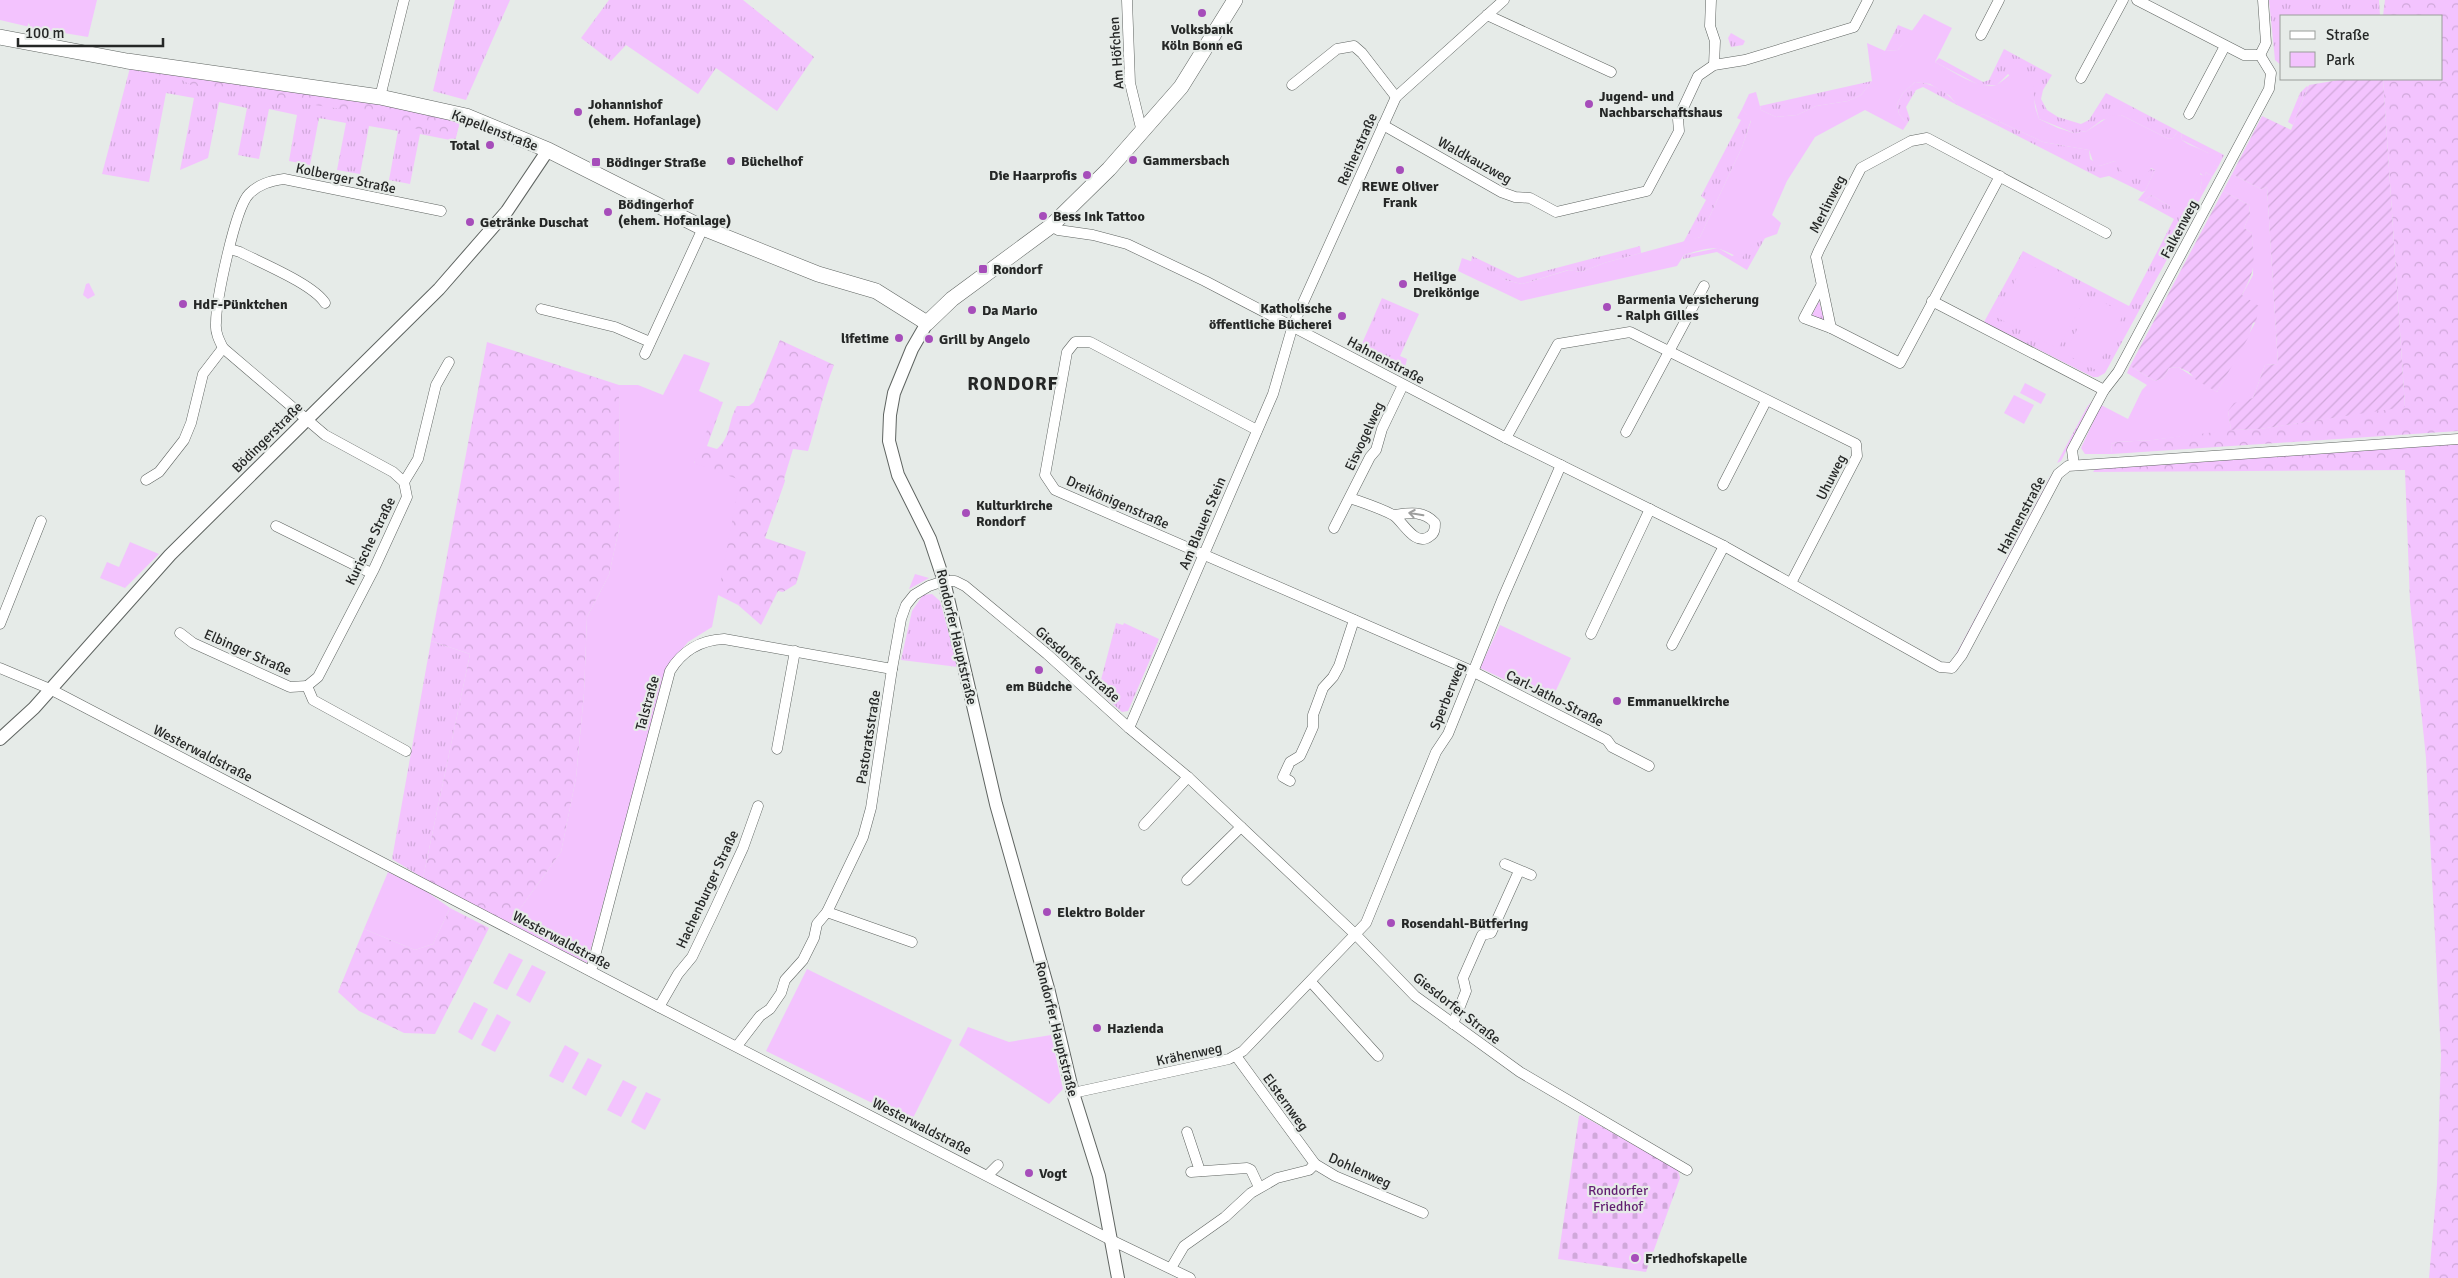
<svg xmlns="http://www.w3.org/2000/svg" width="2458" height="1278" viewBox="0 0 2458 1278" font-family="Signika,sans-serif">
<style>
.grass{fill:url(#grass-tufts)}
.forest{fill:url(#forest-crowns)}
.cemetery{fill:url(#cemetery-stones)}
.park{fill:#f3c3fe}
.garden{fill:url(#garden-furrows)}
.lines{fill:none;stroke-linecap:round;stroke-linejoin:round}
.minor-casing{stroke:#5f6461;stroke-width:11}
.tertiary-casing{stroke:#5f6461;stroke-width:14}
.secondary-casing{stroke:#5f6461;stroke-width:16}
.minor{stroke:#fff;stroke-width:10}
.tertiary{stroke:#fff;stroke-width:12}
.secondary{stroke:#fff;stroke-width:15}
.oneway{stroke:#9d9e9d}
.poi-dot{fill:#a64dba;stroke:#e6ebe8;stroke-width:2}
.labels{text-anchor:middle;stroke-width:4.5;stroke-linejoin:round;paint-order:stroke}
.poi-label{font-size:14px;font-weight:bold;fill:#252726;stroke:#e6ebe8;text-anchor:start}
.street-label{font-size:14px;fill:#252726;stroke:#e6ebe8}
.park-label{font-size:14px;fill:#621f71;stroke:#e6ebe8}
.district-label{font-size:19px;font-weight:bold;letter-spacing:1px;fill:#252726;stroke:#e6ebe8}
</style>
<defs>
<pattern id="grass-tufts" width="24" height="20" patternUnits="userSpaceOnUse" patternTransform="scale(1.25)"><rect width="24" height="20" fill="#f3c3fe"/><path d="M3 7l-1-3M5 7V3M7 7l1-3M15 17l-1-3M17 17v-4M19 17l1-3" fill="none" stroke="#d0a8da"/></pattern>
<pattern id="forest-crowns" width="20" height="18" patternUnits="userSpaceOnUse" patternTransform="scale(1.25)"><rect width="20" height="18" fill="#f3c3fe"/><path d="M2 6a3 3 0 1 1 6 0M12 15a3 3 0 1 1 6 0" fill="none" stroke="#d0a8da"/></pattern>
<pattern id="cemetery-stones" width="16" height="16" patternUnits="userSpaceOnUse" patternTransform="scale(1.25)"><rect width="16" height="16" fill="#f3c3fe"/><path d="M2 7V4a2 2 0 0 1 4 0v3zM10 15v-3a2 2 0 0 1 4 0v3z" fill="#d0a8da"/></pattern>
<pattern id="garden-furrows" width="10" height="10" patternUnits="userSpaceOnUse" patternTransform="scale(1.25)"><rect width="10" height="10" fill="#f3c3fe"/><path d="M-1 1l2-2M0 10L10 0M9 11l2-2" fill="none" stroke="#d0a8da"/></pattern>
</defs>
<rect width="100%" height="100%" fill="#e6ebe8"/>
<g class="grass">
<path d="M455 0H510L466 100 433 91Z"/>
<path d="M609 0H743L814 57 777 111 716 68 698 94 626 45 611 61 581 38Z"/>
<path d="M2269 0H2379L2380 16H2282V66L2275 60Z"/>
<path d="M1898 25 1913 31 1898 50 1885 51Z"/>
<path d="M1731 33 1745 41 1743 45 1731 47 1728 38Z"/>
<path d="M2004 49 2052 75 2043 90 2041 99 2047 110 2058 117 2081 124 2089 120 2106 93 2178 131 2173 138 2169 139 2121 115 2102 120 2087 131 2074 133 2039 119 2034 99 2008 74 1997 85 1981 86 1935 62 1939 58 1983 82 1989 80Z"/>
<path d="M131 64 461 117 455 141 420 134 410 184 389 180 398 131 369 126 360 174 337 170 346 123 319 118 310 165 289 161 297 115 269 109 259 159 238 155 247 108 219 102 208 158 180 170 194 98 166 93 149 182 102 174Z"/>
<path d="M1872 81 1861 95 1848 101 1816 106 1797 115 1776 117 1761 110 1760 106Z"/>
<path d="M1915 82C1932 83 1947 91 1957 105L1923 87 1916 90 1906 107 1910 119 1907 124 1899 114 1897 104 1903 93Z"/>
<path d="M2307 86 2308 87 2293 125 2288 122 2300 93Z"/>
<path d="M1742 109 1751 120 1742 147 1700 237 1683 243 1706 200 1701 196 1741 120 1737 118Z"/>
<path d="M1983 114 2043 142 2089 150 2090 159 2100 166 2115 161 2155 170 2145 191 2142 192 2109 176 2100 178 1979 116Z"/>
<path d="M2181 133 2224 155 2218 167 2213 165 2208 153 2182 140Z"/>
<path d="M2206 172 2212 177 2105 373 2098 377H2093L1984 322 2023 251 2129 306 2174 219 2143 202 2151 195 2171 207 2193 199 2197 192 2202 191 2200 189 2202 181 2199 174 2205 176Z"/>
<path d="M1765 238 1747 270 1717 252 1683 259 1684 255 1718 248 1732 256C1746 251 1754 241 1765 238Z"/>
<path d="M1640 246 1641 253 1604 263 1581 272 1568 270 1522 284 1505 280 1471 262 1472 256 1518 278Z"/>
<path d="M1382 298 1419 314 1400 356 1407 359 1404 371 1360 348Z"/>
<path d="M1819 301 1824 320H1822L1812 315Z"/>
<path d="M2092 401 2061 461 2057 463 2087 407Z"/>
<path d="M2057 470 1965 641 1954 658 2050 477Z"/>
<path d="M915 574 929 578 909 589Z"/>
<path d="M932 594 940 601 958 667 901 660 912 611 923 595Z"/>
<path d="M1116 623 1123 625 1124 623 1159 639 1128 711 1122 712 1098 691Z"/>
<path d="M431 641 470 654 423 878 392 859Z"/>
</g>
<g class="forest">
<path d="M2385 0H2458V431L2112 454 2111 444 2117 442 2153 440 2222 430 2260 429 2405 406 2383 79H2442V16H2383Z"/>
<path d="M153 67 257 87 238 91 191 85 178 78 154 77Z"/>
<path d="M267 88 379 101 461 117 455 141 441 134 438 128 429 125 421 130C404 125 390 121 375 111L352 114 341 109 275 99Z"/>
<path d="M780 340 834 365C823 393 817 422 808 451L793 449 784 479 785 481 765 538 806 552 796 584 783 592 778 591 761 625 738 605 712 592 694 467 695 450 709 399 723 402 707 446 717 449C731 437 728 421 737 406H749L754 402Z"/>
<path d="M487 342 619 385 620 524 609 575 587 617 584 693 576 778 561 852 509 924 423 878 470 654 431 641Z"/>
<path d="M2458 444V1278H2429L2437 1184 2441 1055 2426 758 2410 602 2405 470 2093 472 2096 468Z"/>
<path d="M450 908 489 928 435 1034 404 1033 359 1011 338 992 364 929 415 950 433 944Z"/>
</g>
<path class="cemetery" d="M1581 1115 1678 1170 1680 1178 1646 1272 1558 1259 1579 1116Z"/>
<g class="park">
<path d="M0 0H97L88 37 34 28 0 20Z"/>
<path d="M1924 14 1952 28 1935 62C1950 69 1982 93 1998 84 2005 80 2012 72 2020 67L2032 75 2035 107 2039 119 2058 128 2074 133 2087 131 2110 116 2121 115 2169 139 2173 138 2178 131 2181 133 2182 140C2190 147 2202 148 2211 155L2214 165 2218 167 2212 177 2206 172 2205 177 2200 173 2202 181 2200 189 2203 191 2200 195 2197 192 2193 199 2186 202 2182 209 2171 207 2151 195 2143 202 2138 200 2145 191 2155 170 2151 168 2146 175C2135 177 2126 178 2119 168L2120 164 2115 161 2100 166 2094 164 2089 150 2043 142 1983 114 1979 116 1957 105 1950 96 1930 84 1915 82 1903 93 1897 104 1899 114 1907 124 1903 130 1865 110 1815 137 1787 181 1772 215 1781 223 1777 234C1762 239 1750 243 1742 258 1734 256 1728 252 1720 249 1710 246 1694 252 1684 255L1677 266 1521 301 1458 271 1462 258 1476 263 1505 280 1522 284 1569 270 1581 272 1604 263 1700 237 1742 147 1751 121 1742 109 1749 94 1756 92 1761 110 1776 117 1797 115 1816 106 1848 101 1861 95 1872 81 1867 43 1885 51 1898 50Z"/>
<path d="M2232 174 2261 189 2267 187 2278 364 2265 365 2253 398 2228 411 2231 430 2153 440 2117 442 2111 444 2112 454H2085L2081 448 2101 405 2128 419 2142 390 2147 385 2127 373 2130 366 2155 381 2163 378 2169 368 2178 367 2217 392 2256 321 2242 295 2253 275 2252 233 2244 228 2250 214 2249 205 2223 191Z"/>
<path d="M2025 262 2087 295 2058 349 1996 317Z"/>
<path d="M89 283 95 295 88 299 83 295 86 284Z"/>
<path d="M2093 297 2124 313 2096 370 2065 354Z"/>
<path d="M684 354 710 363 699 391 719 400 694 463 740 480 712 627 688 642 666 668 587 963 509 924 561 852 576 778 584 693 587 617 609 575 620 524 619 385H638L663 395Z"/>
<path d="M2025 383 2046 394 2041 404 2020 393Z"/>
<path d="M2014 395 2034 405 2024 424 2004 413Z"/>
<path d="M130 542 159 554 125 588 100 578 107 562 119 567Z"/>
<path d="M1500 625 1571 658 1551 701 1480 668Z"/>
<path d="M388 872 423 889 450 908 433 944 415 950 364 929Z"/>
<path d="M509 953 523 960 507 990 493 983Z"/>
<path d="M532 965 546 972 530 1003 516 995Z"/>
<path d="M807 969 952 1040 911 1122 766 1051Z"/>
<path d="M474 1002 488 1009 472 1040 458 1032Z"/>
<path d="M497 1014 511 1022 495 1052 481 1045Z"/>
<path d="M968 1027 1009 1042 1051 1035 1063 1089 1049 1104 959 1045Z"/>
<path d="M565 1045 579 1053 563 1083 549 1076Z"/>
<path d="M588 1058 602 1065 586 1096 572 1088Z"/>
<path d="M623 1080 637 1087 621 1117 607 1110Z"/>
<path d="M646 1092 661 1099 645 1130 631 1122Z"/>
</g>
<g class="garden">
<path d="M2345 79H2383L2405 407 2260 429 2231 430 2228 411 2234 403 2253 398 2265 365 2278 364 2267 187 2261 189 2232 174 2262 116 2291 130 2309 85Z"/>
<path d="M2223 191 2249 205 2250 214 2244 228 2252 233C2253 264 2258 265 2242 295L2259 306 2256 322 2253 323 2248 338 2217 392 2196 380 2189 372 2178 367 2169 368 2163 378 2155 381 2130 366Z"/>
</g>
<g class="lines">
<g class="minor-casing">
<g id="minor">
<path d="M1127 0 1130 83 1142 132"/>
<path d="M1711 0 1710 26 1715 41 1714 65"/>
<path d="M2137 0 2244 55H2260"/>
<path d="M1487 15 1611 72"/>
<path d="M1981 35 1999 0"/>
<path d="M2260 55 2266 43 2263 0"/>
<path d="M2081 78 2123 0"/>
<path d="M1292 85 1337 49 1354 46 1362 53 1396 97"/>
<path d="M380 97 404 0"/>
<path d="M2189 114 2225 46"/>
<path d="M1383 125 1501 192 1515 197 1530 198 1556 212 1647 191 1679 131 1678 119 1698 76 1714 65 1745 60 1854 27 1868 0"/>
<path d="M1051 226 1058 230 1093 235 1127 244 1205 281 1506 438 1724 546 1940 667 1952 668 1962 655 2058 474 2068 466 2458 439"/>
<path d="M230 249 240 252C261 263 313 284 325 303"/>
<path d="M1821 286 1804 318 1831 328 1900 363 2000 176"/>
<path d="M1932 301 2104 390"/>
<path d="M541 309 615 327 650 342"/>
<path d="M1831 328 1816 257 1819 250 1861 168 1911 141 1927 138 2106 233"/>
<path d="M645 354 703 228"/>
<path d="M1257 430 1090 342H1075L1067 352 1045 475 1055 490 1472 671 1607 740 1612 747 1649 766"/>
<path d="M1626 432 1704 286"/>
<path d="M1506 438 1558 344 1630 332 1856 444 1857 456 1791 583"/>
<path d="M2074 465 2072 450 2104 390 2118 372 2269 89 2271 73 2260 55"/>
<path d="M146 480 159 472 184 440 191 423 203 374 223 348"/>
<path d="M404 482 418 459 436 385 449 362"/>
<path d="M1723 485 1766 401"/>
<path d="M1350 498C1364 503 1380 508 1393 515 1403 521 1415 548 1430 536 1435 533 1435 528 1435 523 1423 510 1409 513 1394 515"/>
<path d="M276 526 371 573"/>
<path d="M1334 528 1370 457 1376 450 1382 429 1403 385"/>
<path d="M0 624 41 521"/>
<path d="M180 633 193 643 290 687 307 686"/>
<path d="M1591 634 1650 509"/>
<path d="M1672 645 1724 546"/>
<path d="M0 668 50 689 659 1007 1111 1240 1190 1278"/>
<path d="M307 686 318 677 374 569 407 497 404 482 393 472 325 435 223 348C219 340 215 332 216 323 216 301 235 208 249 194 259 184 270 181 284 179L441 211"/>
<path d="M307 686 313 700 406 751"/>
<path d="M1129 728 1273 394 1293 325 1396 97 1504 0"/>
<path d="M777 749 795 651"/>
<path d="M1290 781 1283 777 1290 762 1300 756 1306 743 1313 727V715L1323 688 1333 677 1339 666 1354 620"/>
<path d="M1144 825 1188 777"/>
<path d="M1505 864 1531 875"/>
<path d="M1187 880 1241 827"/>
<path d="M827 912 912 942"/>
<path d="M591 971 670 671C682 651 701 640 724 639L892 669"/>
<path d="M1311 982 1378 1056"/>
<path d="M659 1007 678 974 692 957 714 911 743 848 758 806"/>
<path d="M1453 1024 1466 991 1463 978 1482 935 1491 933 1519 871"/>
<path d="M737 1046 760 1016 770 1009 781 993 785 980 803 960 814 938 817 924 827 912 863 837 871 808 892 669 901 619 906 605 914 595 929 586 944 581H955L965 586 1047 654 1129 728 1188 777 1356 935 1415 996 1520 1072 1687 1170"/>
<path d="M1236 1056 1315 1164 1335 1176 1423 1213"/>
<path d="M1073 1093 1229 1059 1243 1051 1366 923 1436 752 1448 734 1502 600 1561 465"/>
<path d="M1187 1132 1200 1171"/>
<path d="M1191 1172 1247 1168 1251 1170 1259 1187"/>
<path d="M988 1175 998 1165"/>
<path d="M1171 1268 1184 1246 1225 1217 1251 1193 1277 1178 1309 1170 1315 1164"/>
</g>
</g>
<g class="tertiary-casing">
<g id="tertiary">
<path d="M927 323 912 349 894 393 890 415 889 441 898 475 930 539 944 581 996 804 1049 992 1073 1093 1099 1176 1118 1278"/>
<path d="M0 739 34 708 170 555 439 289 507 211 548 150"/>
</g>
</g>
<g class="secondary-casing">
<path id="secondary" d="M0 37 127 61 380 97 466 116 548 150 703 228 818 274 876 291 927 323 952 299 1051 226 1109 169 1181 87 1235 0"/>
</g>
<use href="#minor" class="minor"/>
<use href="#tertiary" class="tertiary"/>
<use href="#secondary" class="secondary"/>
</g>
<defs><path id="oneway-shaft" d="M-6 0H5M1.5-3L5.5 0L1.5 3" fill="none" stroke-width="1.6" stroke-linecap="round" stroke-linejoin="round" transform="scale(1.25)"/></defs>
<use class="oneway" href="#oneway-shaft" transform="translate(1416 514) rotate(-171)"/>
<g class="poi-dot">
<circle cx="1202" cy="13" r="5"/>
<circle cx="1589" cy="104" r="5"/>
<circle cx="578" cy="112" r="5"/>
<circle cx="490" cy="145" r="5"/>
<circle cx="1133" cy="160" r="5"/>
<circle cx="731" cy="161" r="5"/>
<rect x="591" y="157" width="10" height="10" rx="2.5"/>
<circle cx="1400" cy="170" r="5"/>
<circle cx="1087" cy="175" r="5"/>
<circle cx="608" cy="212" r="5"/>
<circle cx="1043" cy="216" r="5"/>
<circle cx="470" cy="222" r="5"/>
<rect x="978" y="264" width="10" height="10" rx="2.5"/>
<circle cx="1403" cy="284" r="5"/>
<circle cx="183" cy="304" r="5"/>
<circle cx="1607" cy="307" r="5"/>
<circle cx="972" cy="310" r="5"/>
<circle cx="1342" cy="316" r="5"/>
<circle cx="899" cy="338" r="5"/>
<circle cx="929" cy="339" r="5"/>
<circle cx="966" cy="513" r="5"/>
<circle cx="1039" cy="670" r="5"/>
<circle cx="1617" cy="701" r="5"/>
<circle cx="1047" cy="912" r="5"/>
<circle cx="1391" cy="923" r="5"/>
<circle cx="1097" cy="1028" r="5"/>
<circle cx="1029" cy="1173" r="5"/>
<circle cx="1635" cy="1258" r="5"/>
</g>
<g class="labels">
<g class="poi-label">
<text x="1202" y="34" text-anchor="middle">Volksbank<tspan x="1202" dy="16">Köln Bonn eG</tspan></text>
<text x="1599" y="101">Jugend- und<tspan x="1599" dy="16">Nachbarschaftshaus</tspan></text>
<text x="588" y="109">Johannishof<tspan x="588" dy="16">(ehem. Hofanlage)</tspan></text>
<text x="480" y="150" text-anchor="end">Total</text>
<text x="1143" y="165">Gammersbach</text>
<text x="741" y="166">Büchelhof</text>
<text x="606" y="167">Bödinger Straße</text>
<text x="1077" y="180" text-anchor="end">Die Haarprofis</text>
<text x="1400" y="191" text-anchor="middle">REWE Oliver<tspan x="1400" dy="16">Frank</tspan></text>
<text x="618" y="209">Bödingerhof<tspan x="618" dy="16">(ehem. Hofanlage)</tspan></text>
<text x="1053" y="221">Bess Ink Tattoo</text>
<text x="480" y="227">Getränke Duschat</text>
<text x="993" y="274">Rondorf</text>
<text x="1413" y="281">Heilige<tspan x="1413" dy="16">Dreikönige</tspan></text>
<text x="1617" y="304">Barmenia Versicherung<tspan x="1617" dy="16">- Ralph Gilles</tspan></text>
<text x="193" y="309">HdF-Pünktchen</text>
<text x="1332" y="313" text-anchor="end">Katholische<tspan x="1332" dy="16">öffentliche Bücherei</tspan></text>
<text x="982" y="315">Da Mario</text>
<text x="889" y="343" text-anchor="end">lifetime</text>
<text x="939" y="344">Grill by Angelo</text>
<text x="976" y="510">Kulturkirche<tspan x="976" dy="16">Rondorf</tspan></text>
<text x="1039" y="691" text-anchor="middle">em Büdche</text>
<text x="1627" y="706">Emmanuelkirche</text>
<text x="1057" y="917">Elektro Bolder</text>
<text x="1401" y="928">Rosendahl-Bütfering</text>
<text x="1107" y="1033">Hazienda</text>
<text x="1039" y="1178">Vogt</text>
<text x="1645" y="1263">Friedhofskapelle</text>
</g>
<g class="street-label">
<text transform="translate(1116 53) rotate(-94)" y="5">Am Höfchen</text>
<text transform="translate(495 130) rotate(21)" y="5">Kapellenstraße</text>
<text transform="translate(1357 149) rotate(-66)" y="5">Reiherstraße</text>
<text transform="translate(1475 160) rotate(29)" y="5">Waldkauzweg</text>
<text transform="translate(346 178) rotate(12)" y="5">Kolberger Straße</text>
<text transform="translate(1827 204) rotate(-63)" y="5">Merlinweg</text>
<text transform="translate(2179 229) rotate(-62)" y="5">Falkenweg</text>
<text transform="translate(1386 360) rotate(28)" y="5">Hahnenstraße</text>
<text transform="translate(1364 436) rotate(-65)" y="5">Eisvogelweg</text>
<text transform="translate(267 437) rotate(-45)" y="5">Bödingerstraße</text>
<text transform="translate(1831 477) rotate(-63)" y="5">Uhuweg</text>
<text transform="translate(1118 502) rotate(24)" y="5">Dreikönigenstraße</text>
<text transform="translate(2021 515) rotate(-62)" y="5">Hahnenstraße</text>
<text transform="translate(1202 523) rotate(-67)" y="5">Am Blauen Stein</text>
<text transform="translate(370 541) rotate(-64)" y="5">Kurische Straße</text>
<text transform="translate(957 637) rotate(77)" y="5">Rondorfer Hauptstraße</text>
<text transform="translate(248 652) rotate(24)" y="5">Elbinger Straße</text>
<text transform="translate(1078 664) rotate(41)" y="5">Giesdorfer Straße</text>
<text transform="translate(1447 696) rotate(-68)" y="5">Sperberweg</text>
<text transform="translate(1555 698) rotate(27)" y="5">Carl-Jatho-Straße</text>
<text transform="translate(647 703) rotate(-75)" y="5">Talstraße</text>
<text transform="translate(868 737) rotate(-81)" y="5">Pastoratsstraße</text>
<text transform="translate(203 753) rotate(27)" y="5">Westerwaldstraße</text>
<text transform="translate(707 889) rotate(-65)" y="5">Hachenburger Straße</text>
<text transform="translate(562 940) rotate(28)" y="5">Westerwaldstraße</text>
<text transform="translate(1457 1008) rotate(38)" y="5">Giesdorfer Straße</text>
<text transform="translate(1057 1029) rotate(76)" y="5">Rondorfer Hauptstraße</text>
<text transform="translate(1189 1054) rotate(-12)" y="5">Krähenweg</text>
<text transform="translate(1286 1102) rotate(54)" y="5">Elsternweg</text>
<text transform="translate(922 1126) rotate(27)" y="5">Westerwaldstraße</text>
<text transform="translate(1360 1170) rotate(24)" y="5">Dohlenweg</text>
</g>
<g class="park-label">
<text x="1618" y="1195">Rondorfer<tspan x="1618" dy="16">Friedhof</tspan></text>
</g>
<g class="district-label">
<text x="1013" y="390">RONDORF</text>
</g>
</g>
<rect x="2280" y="15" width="162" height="65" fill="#e6ebe8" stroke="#999d9a"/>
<rect x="2290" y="31" width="25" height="8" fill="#ffffff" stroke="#999d9a"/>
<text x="2326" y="40" font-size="15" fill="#252726">Straße</text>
<rect x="2290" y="52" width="25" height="15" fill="#f3c3fe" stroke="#999d9a"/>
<text x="2326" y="65" font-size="15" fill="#252726">Park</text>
<path d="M18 38v8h145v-8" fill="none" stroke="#252726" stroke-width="2.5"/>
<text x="25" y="38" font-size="15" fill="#252726" stroke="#e6ebe8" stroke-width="4" paint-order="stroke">100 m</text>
</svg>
